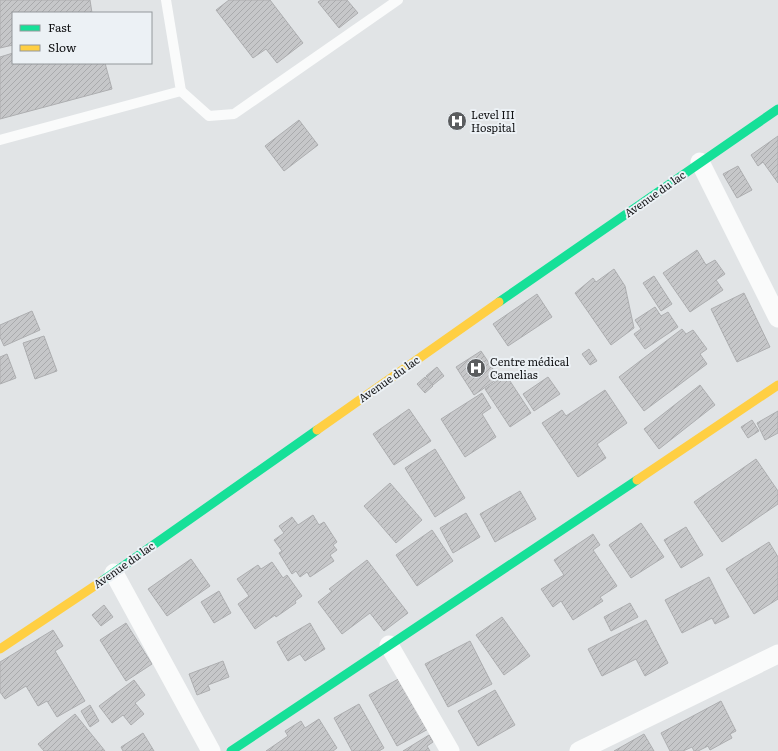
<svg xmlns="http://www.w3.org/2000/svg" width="778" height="751" viewBox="0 0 778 751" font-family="Literata,serif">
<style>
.building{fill:url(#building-hatch);stroke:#adaeb0}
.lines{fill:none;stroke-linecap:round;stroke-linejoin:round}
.lane{stroke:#fafbfb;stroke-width:10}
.street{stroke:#fafbfb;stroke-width:19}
.fast{stroke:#16e098;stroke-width:9}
.slow{stroke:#ffcf43;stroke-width:9}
.labels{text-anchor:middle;stroke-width:4;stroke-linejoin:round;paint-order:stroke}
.poi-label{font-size:11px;fill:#111214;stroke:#ecf1f5;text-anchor:start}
.street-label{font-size:11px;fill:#111214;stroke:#ecf1f5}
</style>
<defs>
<pattern id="building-hatch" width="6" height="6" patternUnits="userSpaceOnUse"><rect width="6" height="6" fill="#c6c7c9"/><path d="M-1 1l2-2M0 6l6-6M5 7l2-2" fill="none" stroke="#a9aaac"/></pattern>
</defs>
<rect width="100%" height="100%" fill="#e1e4e6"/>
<g class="building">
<path d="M0 0H90L92 13H13V45L0 48Z"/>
<path d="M229 0H270L303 43 277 63 266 49 253 58 216 10Z"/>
<path d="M321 0H347L358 13 339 28 318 2Z"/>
<path d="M13 53V63H105L112 89 0 119V57Z"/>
<path d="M299 120 318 145 284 171 265 146Z"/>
<path d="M778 136V183L763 162 758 166 751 155Z"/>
<path d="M738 166 752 190 737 198 723 174Z"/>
<path d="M697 250 706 265 715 260 725 274 716 280 723 290 690 312 663 273Z"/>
<path d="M614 269 625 286 634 328 611 345 575 293 593 278 596 282Z"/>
<path d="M654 276 672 304 661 311 643 283Z"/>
<path d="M744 293 770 347 737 362 711 309Z"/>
<path d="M537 294 552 317 508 346 493 324Z"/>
<path d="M655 307 661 316 668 312 678 327 645 349 634 334 641 329 635 320Z"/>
<path d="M32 311 40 330 4 346 0 337V325Z"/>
<path d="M682 329 686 334 693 330 707 349 700 354 707 364 644 411 619 377Z"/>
<path d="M44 336 57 371 35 379 23 343Z"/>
<path d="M589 349 597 361 590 365 582 354Z"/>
<path d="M481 351 499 378 474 395 456 367Z"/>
<path d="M7 354 16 378 0 384V357Z"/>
<path d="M437 367 444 376 433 385 426 376Z"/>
<path d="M506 375 531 413 510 427 485 389Z"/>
<path d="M425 377 433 386 425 393 417 384Z"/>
<path d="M548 377 560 394 534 411 523 394Z"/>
<path d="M700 385 715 405 659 449 644 429Z"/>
<path d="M605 390 627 423 597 444 606 458 578 477 542 423 562 410 566 416Z"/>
<path d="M482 393 491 408 482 414 496 437 465 457 441 419Z"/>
<path d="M409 409 431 441 394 465 373 434Z"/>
<path d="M778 411V433L765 440 757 423Z"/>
<path d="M752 420 759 431 748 438 741 427Z"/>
<path d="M435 449 465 498 435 517 405 468Z"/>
<path d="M756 459 778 491V504L722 542 694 502Z"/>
<path d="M390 483 422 520 396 543 364 506Z"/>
<path d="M520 491 536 519 495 542 480 514Z"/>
<path d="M466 513 480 537 453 553 440 528Z"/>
<path d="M313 515 319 525 324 522 337 542 333 545 337 550 330 555 334 561 310 577 307 572 300 577 296 571 292 574 279 553 282 551 274 540 284 533 279 526 292 517 298 525Z"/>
<path d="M641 523 664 557 631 578 609 545Z"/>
<path d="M686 527 703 555 681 568 664 540Z"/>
<path d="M432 530 453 561 417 586 396 555Z"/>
<path d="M593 534 600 545 593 550 617 586 600 597 603 601 573 620 561 601 553 607 541 589 564 575 554 560Z"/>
<path d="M769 542 778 557V599L754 614 726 569Z"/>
<path d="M191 559 210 586 167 616 148 589Z"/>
<path d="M367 560 408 613 384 631 370 613 342 634 318 602 332 591 329 589Z"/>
<path d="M272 562 283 578 287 575 302 596 295 601 296 603 276 617 275 615 255 629 238 604 249 596 237 579 258 565 261 569Z"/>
<path d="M709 577 729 617 715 624 712 618 682 633 665 600Z"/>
<path d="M219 591 231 613 214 623 201 602Z"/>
<path d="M630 603 638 617 611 631 604 617Z"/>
<path d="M104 605 113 617 101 626 92 615Z"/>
<path d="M502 617 530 656 504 675 476 635Z"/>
<path d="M646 620 668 663 645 676 636 659 602 676 588 649Z"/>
<path d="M126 623 152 664 126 681 100 640Z"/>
<path d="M310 623 325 649 305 661 300 654 288 661 277 642Z"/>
<path d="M53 630 63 646 55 651 85 701 57 717 47 701 38 706 26 686 5 699 0 692V662Z"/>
<path d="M470 641 492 684 448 707 425 664Z"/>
<path d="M223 661 229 677 208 685 210 690 197 695 189 674Z"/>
<path d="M404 676 432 727 397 746 369 695Z"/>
<path d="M134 680 145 695 135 703 144 714 131 725 123 715 112 723 99 706Z"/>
<path d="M495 690 515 725 478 746 458 711Z"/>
<path d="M721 701 736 731 730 734 732 738 710 750 708 746 698 751H694L692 747 683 751H670L661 733Z"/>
<path d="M359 704 384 748 379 751H352L334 718Z"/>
<path d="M90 705 99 721 90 727 81 711Z"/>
<path d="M75 714 105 751H44L38 744Z"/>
<path d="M319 719 337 748 333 751H266L288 736 285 731 301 721 305 728Z"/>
<path d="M143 733 154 751H123L121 747Z"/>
<path d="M644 734 654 751H614Z"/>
<path d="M429 735 433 742 427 746 430 751H403Z"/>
</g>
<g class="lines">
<g class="lane">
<path d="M181 91 209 116 234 114 398 0"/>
<path d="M0 140 181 91 166 0"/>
</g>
<g class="street">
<path d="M700 162 778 318"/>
<path d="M114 573 211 751"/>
<path d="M389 645 450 751"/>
<path d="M579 751 778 654"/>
</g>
<g class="fast">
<path d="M499 302 778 109"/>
<path d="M102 581 317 430"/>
<path d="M231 751 637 480"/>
</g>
<g class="slow">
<path d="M317 430 499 302"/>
<path d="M637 480 778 385"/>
<path d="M0 649 102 581"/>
</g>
</g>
<defs>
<g id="hospital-disc" transform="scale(1)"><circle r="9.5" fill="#5a5c5e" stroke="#ecf1f5"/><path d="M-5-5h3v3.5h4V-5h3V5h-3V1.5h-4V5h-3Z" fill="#fff"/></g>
</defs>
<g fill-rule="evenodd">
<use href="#hospital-disc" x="457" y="121"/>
<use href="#hospital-disc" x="476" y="368"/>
</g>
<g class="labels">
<g class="poi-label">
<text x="471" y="119">Level III<tspan x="471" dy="13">Hospital</tspan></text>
<text x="490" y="366">Centre médical<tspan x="490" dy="13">Camelias</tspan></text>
</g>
<g class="street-label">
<text transform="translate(655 194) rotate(-35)" y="4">Avenue du lac</text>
<text transform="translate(389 379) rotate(-35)" y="4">Avenue du lac</text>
<text transform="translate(124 565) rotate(-35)" y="4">Avenue du lac</text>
</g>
</g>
<rect x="12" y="12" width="140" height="52" fill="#ecf1f5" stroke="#94989b"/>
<rect x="20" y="25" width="20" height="6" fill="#16e098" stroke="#94989b"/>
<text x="48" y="32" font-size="12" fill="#111214">Fast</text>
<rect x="20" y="45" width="20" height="6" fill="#ffcf43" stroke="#94989b"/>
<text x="48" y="52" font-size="12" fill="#111214">Slow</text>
</svg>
